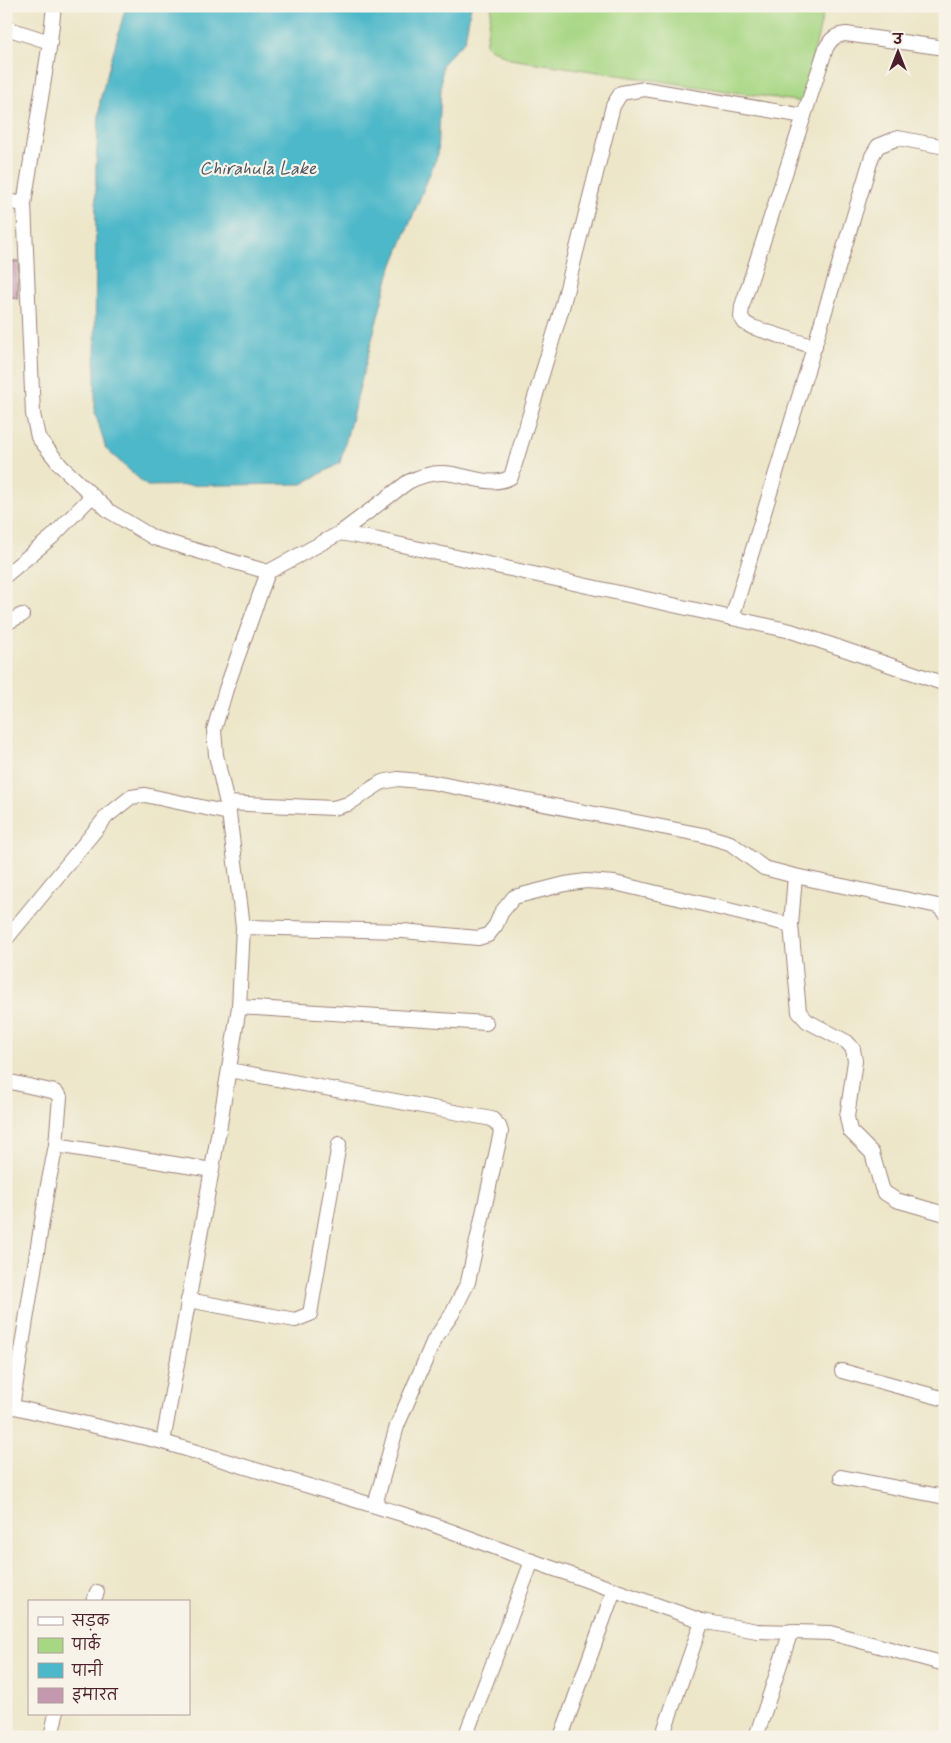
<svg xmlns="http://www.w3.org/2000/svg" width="951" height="1743" viewBox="0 0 951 1743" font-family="Mynerve,'Playpen Sans Deva',sans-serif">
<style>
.green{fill:#a8d784;stroke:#797b58}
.water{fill:#4db8c9;stroke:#4c6c7a}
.building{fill:#c498af}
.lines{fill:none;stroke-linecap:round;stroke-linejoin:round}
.street-casing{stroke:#9c827a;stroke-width:16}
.street{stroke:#fff;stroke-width:14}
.labels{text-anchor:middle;stroke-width:4.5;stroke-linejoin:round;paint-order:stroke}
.water-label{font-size:18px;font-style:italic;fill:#4b5562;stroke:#f7f3e8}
</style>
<rect width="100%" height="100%" fill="#f7f3e8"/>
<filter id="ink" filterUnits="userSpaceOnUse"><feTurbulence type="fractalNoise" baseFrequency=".02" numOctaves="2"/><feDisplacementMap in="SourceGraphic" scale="10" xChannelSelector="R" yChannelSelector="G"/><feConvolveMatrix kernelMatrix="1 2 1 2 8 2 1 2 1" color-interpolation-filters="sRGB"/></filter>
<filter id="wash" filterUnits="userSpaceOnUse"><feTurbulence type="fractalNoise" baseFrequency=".0096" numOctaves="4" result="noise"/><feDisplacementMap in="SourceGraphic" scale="20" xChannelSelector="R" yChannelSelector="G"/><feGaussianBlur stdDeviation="1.12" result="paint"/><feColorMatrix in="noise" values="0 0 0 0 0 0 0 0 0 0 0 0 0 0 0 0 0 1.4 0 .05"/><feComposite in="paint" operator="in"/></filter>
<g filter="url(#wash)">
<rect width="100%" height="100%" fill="#ede6c9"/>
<path class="green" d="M492 6H825L802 102 510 59 485 45Z"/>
<path class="water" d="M126 6H471L465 40 442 64 438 154 389 274 340 463 302 484 147 486 106 449 95 412 96 166 100 100Z"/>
<g id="blocks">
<rect class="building" x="6" y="261" width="12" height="37"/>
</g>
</g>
<g filter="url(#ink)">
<use href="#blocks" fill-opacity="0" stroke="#9c827a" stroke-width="1"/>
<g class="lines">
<g class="street-casing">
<g id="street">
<path d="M6 28 50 42"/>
<path d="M6 201 24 204 50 42 54 6"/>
<path d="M24 204 33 414 38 437 61 466 109 511 154 538 268 572"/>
<path d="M815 347 752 327 745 323 741 317 742 306 826 48C831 39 835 35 846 34L945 48"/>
<path d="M340 533 379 540 791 631 945 684"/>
<path d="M6 575 52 537 92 496"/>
<path d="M732 618 872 156 878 146 898 138 945 147"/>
<path d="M6 623 22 615"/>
<path d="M227 803 333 808 348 804 382 782 398 779 430 782 703 835 730 843 764 868 795 876 938 906 945 913"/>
<path d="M795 876 791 925 799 1012 807 1021 847 1042 853 1049 855 1061 847 1117 850 1131 872 1153 882 1188 885 1193 896 1200 945 1214"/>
<path d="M243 927 403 931 478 938 488 935 496 925 501 913 514 897 565 884 586 881 615 883 791 925"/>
<path d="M6 939 107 816 131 797 145 795 229 813"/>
<path d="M239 1007 486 1023"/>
<path d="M229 1070 492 1119 499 1126 501 1132 468 1282 452 1314 434 1340 397 1426 375 1505"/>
<path d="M6 1081 51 1091 55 1092 60 1097 56 1145"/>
<path d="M188 1300 295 1320 310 1314 339 1144"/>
<path d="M842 1371 945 1399"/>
<path d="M6 1405 163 1442 415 1518 532 1561 702 1621 757 1631 831 1633 945 1664"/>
<path d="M12 1407 47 1190 56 1145 212 1170"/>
<path d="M163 1442 219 1130 239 1007 243 927 229 813 216 755 214 730 226 689 268 572 340 533 408 482C418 477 431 473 442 473 465 473 490 489 511 477L562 308 613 106 621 93 645 89 804 116"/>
<path d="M841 1477 945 1497"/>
<path d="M93 1602 97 1592"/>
<path d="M51 1737 56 1714"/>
<path d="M465 1737 532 1561"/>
<path d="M561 1737 614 1590"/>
<path d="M662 1737 702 1621"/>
<path d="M756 1737 791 1631"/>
</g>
</g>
<use href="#street" class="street"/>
</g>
</g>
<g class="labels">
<g class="water-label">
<text x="258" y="174">Chirahula Lake</text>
</g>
</g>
<rect width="951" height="1743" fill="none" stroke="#f7f3e8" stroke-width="25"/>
<rect x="28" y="1600" width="162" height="115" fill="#f7f3e8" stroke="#b29e9c"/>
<rect x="38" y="1617" width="25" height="8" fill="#ffffff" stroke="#b29e9c"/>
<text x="72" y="1626" font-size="15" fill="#4a1f2b">सड़क</text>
<rect x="38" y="1638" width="25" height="15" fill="#a8d784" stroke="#b29e9c"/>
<text x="72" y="1650" font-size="15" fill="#4a1f2b">पार्क</text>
<rect x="38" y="1663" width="25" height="15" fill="#4db8c9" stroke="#b29e9c"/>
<text x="72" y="1676" font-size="15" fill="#4a1f2b">पानी</text>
<rect x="38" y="1688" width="25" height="15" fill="#c498af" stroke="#b29e9c"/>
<text x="72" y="1700" font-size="15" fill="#4a1f2b">इमारत</text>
<g transform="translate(898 52)" stroke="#f7f3e8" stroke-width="4" paint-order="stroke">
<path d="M0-4L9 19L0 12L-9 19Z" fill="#4a1f2b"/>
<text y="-8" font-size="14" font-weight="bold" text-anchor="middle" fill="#4a1f2b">उ</text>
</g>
</svg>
